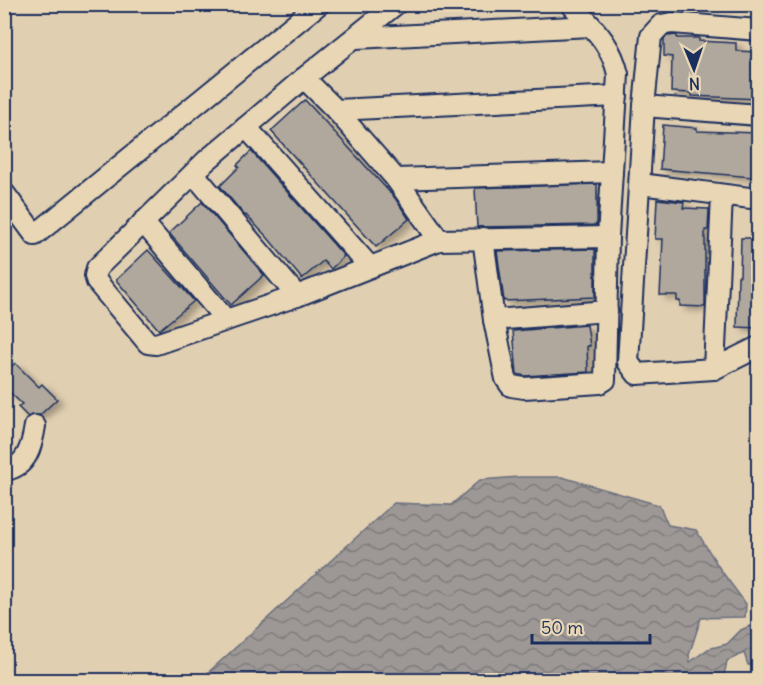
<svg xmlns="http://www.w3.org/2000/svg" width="763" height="685" viewBox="0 0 763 685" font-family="Delius,sans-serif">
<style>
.water{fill:url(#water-waves);stroke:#696e7f;stroke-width:1.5}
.building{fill:#b0a89c;stroke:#1b2f5e;stroke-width:1.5;filter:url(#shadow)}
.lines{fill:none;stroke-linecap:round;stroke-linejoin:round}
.minor-casing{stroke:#1b2f5e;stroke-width:24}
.minor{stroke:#e9d6b4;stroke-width:20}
</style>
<defs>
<pattern id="water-waves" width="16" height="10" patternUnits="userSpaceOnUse" patternTransform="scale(1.5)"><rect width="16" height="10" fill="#9d9895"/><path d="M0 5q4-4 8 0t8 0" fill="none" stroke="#7f7c7d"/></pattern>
<filter id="shadow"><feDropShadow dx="6" dy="4" stdDeviation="3" flood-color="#0004"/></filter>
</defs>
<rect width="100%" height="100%" fill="#e1cfb1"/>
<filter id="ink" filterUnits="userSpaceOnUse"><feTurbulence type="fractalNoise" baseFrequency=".0167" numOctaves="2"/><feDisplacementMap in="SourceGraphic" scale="12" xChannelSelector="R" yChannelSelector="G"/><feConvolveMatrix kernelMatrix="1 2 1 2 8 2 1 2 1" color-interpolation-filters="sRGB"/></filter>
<g filter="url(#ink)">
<path class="water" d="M519 477H562L659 505 668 525 696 530 720 569 746 604 745 617 701 618 689 655 690 662 708 649 727 644 741 630 750 626 758 654V665H748L744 653 727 661 723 680H200L394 503 451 505 480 480Z"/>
<g class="building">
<path d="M677 35V38H699V41L736 43V51L759 52V99L692 96V93L671 92 672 57 664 56V39L667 36Z"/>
<path d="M305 100 395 198 409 219 376 247 271 131Z"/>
<path d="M663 125 697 128V131L759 133V152H752V177L660 169Z"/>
<path d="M251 151 344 256 331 269 323 261 302 279 268 238 246 215 245 216 220 186 239 167 237 165Z"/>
<path d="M597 184V224L594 225 477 227 475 188Z"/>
<path d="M657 199 684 202 683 208 709 209 708 230H705V307L680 306V301H677V295H660L663 239H655Z"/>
<path d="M202 202 264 275 231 305 169 233Z"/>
<path d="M741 238H757L754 310H759V328L737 327 738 276H740Z"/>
<path d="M595 249V297L504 301 497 251Z"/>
<path d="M148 250 194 301 159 330 116 280Z"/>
<path d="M587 325 590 346H587L588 372 525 376 517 374 513 331Z"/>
<path d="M15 363 39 387 42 384 57 399 40 415H31L28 417 18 407 22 404 4 387V374Z"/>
</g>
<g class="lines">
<g class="minor-casing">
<g id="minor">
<path d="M396 4 304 78 206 161 97 268 95 276 97 282 148 343 156 344 297 296 439 240"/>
<path d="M758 30 672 23 661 25 651 36 644 106 628 362 637 374 714 369 758 347"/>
<path d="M356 38 591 26"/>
<path d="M304 78 336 110 396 179 439 240 608 237"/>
<path d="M644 106 758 115"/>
<path d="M336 110 617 96"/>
<path d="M246 127 370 267"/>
<path d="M194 174 297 296"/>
<path d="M396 179 612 172"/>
<path d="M640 184 758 199"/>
<path d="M4 193 35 235 319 4"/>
<path d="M143 222 226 320"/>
<path d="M483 238 494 320 506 379 511 386 524 388 600 383 605 380 608 237 618 74C611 43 592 27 571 4"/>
<path d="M494 320 607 311"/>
<path d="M714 369 722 196"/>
<path d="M4 470C27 468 32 445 35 426"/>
</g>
</g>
<use href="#minor" class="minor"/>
</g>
</g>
<rect width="763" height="685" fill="none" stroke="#e9d6b4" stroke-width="24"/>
<rect x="12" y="12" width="739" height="661" fill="none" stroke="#1b2f5e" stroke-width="2" filter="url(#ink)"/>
<g transform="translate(694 69) rotate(178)" stroke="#e9d6b4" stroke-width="4.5" paint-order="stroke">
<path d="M0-4.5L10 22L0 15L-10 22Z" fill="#1b2f5e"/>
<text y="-9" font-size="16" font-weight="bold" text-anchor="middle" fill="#1b2f5e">N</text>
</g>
<path d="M532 634v9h118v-9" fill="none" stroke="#1b2f5e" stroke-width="3"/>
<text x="541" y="634" font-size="18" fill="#1b2f5e" stroke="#e9d6b4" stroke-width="4.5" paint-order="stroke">50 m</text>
</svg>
